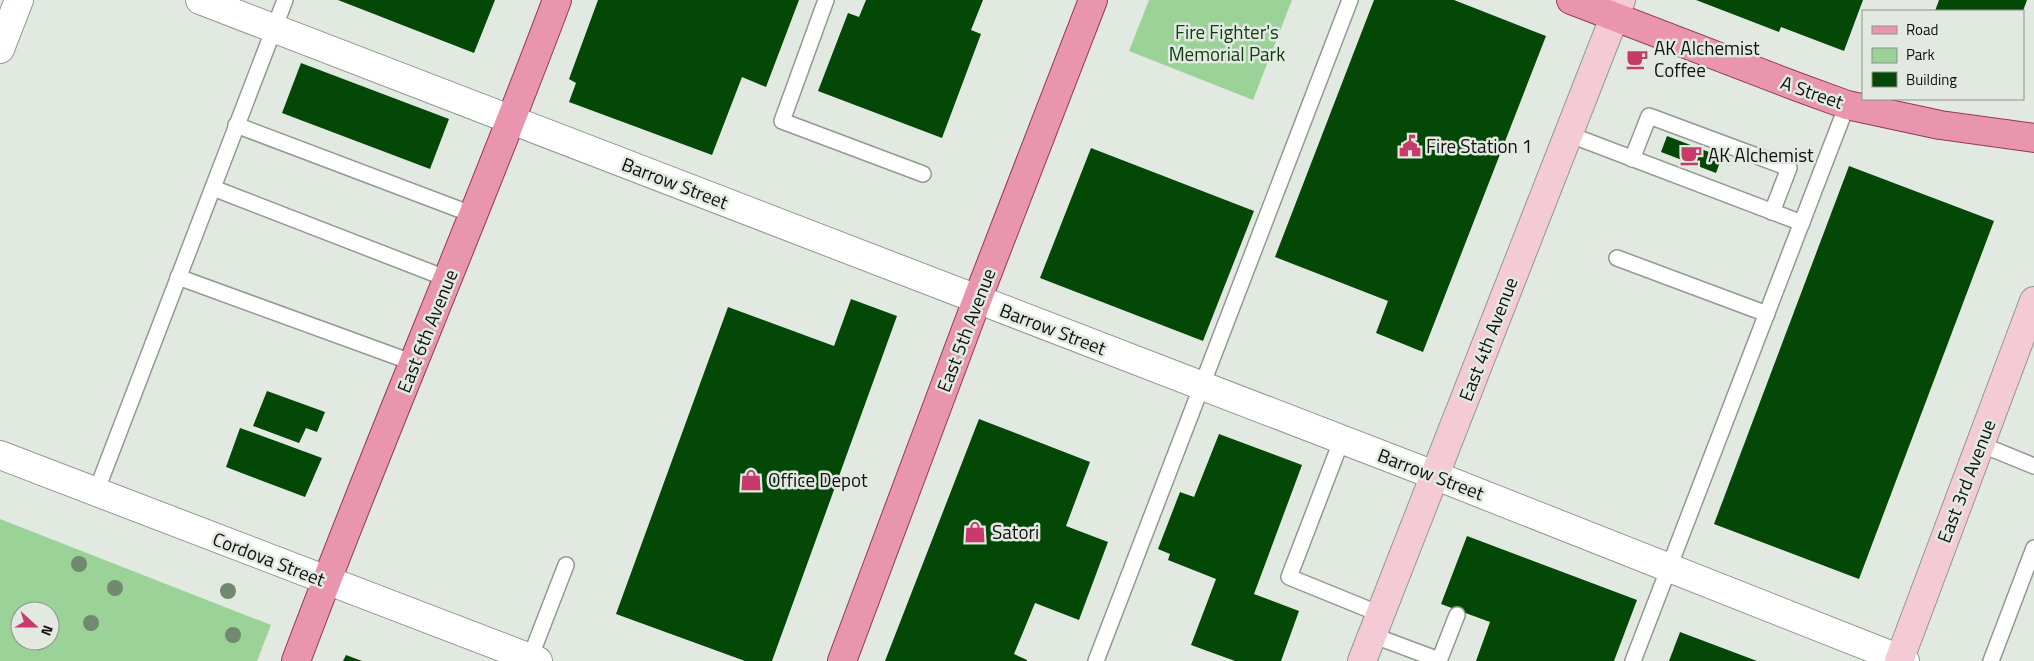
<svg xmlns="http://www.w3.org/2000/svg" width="2034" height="661" viewBox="0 0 2034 661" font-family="'Titillium Web',sans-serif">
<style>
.green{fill:#9ad297;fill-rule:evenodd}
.building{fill:#044807}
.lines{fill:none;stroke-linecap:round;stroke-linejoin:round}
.service-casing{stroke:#929992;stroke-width:18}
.minor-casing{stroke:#929992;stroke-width:30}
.secondary-casing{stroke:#929992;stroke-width:30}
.primary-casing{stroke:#943956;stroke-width:30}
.service{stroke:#fff;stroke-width:15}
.minor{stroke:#fff;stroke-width:28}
.secondary{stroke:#f4cad7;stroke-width:28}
.primary{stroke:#e995b0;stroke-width:28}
.tree{fill:#6f8a6f}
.labels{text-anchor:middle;stroke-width:5;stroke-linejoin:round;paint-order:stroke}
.park-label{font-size:19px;fill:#113c11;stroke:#e2e9e1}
.poi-label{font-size:19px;fill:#101210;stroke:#e2e9e1;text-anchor:start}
.street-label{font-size:19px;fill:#101210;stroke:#e2e9e1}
</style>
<rect width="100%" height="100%" fill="#e2e9e1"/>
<g class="green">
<path d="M1149 0H1292L1253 100 1129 51Z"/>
<path d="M0 519 271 625 257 661H0ZM20 611H50V641H20Z"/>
</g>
<g class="building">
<path d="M338 0H495L474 53Z"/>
<path d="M598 0H799L766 87 742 77 712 155 569 102 576 83 569 79Z"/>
<path d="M866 0H983L971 30 981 34 942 138 818 91 848 13 859 17Z"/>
<path d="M1374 0H1454L1546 36 1423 352 1376 333 1388 301 1275 257Z"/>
<path d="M1696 0H1863L1844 51 1781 27 1779 32Z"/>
<path d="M1939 0H2027L2023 11H1935Z"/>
<path d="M301 63 449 119 430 169 282 113Z"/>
<path d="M1667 136 1722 157 1716 173 1661 152Z"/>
<path d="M1091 148 1254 211 1203 341 1040 278Z"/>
<path d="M1849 166 1994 221 1859 579 1714 524Z"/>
<path d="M851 299 897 316 772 661H745L616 614 728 307 834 346Z"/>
<path d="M267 391 325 412 317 432 306 428 299 443 253 426Z"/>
<path d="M979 419 1090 462 1066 526 1108 542 1079 620 1035 603 1014 654 1027 660V661H885Z"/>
<path d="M240 428 322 458 305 497 226 467Z"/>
<path d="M1219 434 1302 465 1254 594 1299 611 1281 661H1235L1191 645 1216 579 1168 560 1170 554 1158 549 1180 492 1194 497Z"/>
<path d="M1467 536 1637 600 1614 661H1476L1490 622 1441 604Z"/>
<path d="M1680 632 1757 661H1669Z"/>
<path d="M346 655 362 661H343Z"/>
</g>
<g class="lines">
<g class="service-casing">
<g id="service">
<path d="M826 0 782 121 923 174"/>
<path d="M236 125 474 215"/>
<path d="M1568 134 1802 223"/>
<path d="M1632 159 1649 116 1789 168 1772 212"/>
<path d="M213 188 448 279"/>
<path d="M1617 258 1767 314"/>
<path d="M178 277 414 363"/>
<path d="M1342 439 1289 577 1380 614"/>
<path d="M1980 444 2034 466"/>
<path d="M96 492 285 0"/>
<path d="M1372 635 1439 660"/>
<path d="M530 658 566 565"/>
<path d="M1096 661 1350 0"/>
<path d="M1439 661 1457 615"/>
<path d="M1633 661 1847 105"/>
<path d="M1991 661 2034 548"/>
</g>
</g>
<g class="minor-casing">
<g id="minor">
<path d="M200 0 1434 475 1905 661"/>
<path d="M0 49 19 0"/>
<path d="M0 455 538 661"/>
</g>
</g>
<g class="secondary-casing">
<g id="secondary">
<path d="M1362 661 1621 0"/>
<path d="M1899 661 2034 301"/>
</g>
</g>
<g class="primary-casing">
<g id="primary">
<path d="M1571 0 1795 86 1847 105 1940 125 2034 138"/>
<path d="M296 661C379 439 474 222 557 0"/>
<path d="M842 661 977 300 1093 0"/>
</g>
</g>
<use href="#service" class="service"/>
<use href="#minor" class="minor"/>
<use href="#secondary" class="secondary"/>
<use href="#primary" class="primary"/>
</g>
<g class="tree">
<circle cx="79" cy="564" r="8"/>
<circle cx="115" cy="588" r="8"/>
<circle cx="228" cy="591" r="8"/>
<circle cx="91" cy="623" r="8"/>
<circle cx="233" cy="635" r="8"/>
</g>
<defs>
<g id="cafe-bare" transform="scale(1.725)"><path d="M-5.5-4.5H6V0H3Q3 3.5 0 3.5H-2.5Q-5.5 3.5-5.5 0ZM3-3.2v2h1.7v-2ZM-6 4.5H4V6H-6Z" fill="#c73b6a" stroke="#e2e9e1" stroke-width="2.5" paint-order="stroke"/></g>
<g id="civic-bare" transform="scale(1.725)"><path d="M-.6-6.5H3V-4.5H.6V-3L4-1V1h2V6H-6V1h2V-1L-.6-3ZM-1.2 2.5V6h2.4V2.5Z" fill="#c73b6a" stroke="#e2e9e1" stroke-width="2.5" paint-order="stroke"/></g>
<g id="shop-bare" transform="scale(1.725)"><path d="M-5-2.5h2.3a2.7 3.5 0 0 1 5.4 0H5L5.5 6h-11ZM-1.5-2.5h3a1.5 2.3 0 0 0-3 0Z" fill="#c73b6a" stroke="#e2e9e1" stroke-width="2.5" paint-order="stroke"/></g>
</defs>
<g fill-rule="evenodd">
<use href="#cafe-bare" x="1637" y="59"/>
<use href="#civic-bare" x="1410" y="146"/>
<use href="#cafe-bare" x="1691" y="155"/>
<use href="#shop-bare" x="751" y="480"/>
<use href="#shop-bare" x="975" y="532"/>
</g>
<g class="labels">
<g class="park-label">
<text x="1227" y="39">Fire Fighter's<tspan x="1227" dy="22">Memorial Park</tspan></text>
</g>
<g class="poi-label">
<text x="1654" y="55">AK Alchemist<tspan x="1654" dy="22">Coffee</tspan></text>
<text x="1426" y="153">Fire Station 1</text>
<text x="1708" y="162">AK Alchemist</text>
<text x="768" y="487">Office Depot</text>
<text x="992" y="539">Satori</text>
</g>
<g class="street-label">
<text transform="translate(1812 92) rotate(19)" y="7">A Street</text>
<text transform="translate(675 183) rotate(21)" y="7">Barrow Street</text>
<text transform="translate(1053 329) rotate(21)" y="7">Barrow Street</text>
<text transform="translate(966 330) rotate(-69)" y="7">East 5th Avenue</text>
<text transform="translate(427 331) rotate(-68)" y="7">East 6th Avenue</text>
<text transform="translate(1488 339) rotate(-69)" y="7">East 4th Avenue</text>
<text transform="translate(1431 474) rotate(21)" y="7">Barrow Street</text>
<text transform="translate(1966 481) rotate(-69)" y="7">East 3rd Avenue</text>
<text transform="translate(269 559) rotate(21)" y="7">Cordova Street</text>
</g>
</g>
<rect x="1862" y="10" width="162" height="90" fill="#e2e9e1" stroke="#8e938d"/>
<rect x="1872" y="26" width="25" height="8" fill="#e995b0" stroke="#8e938d"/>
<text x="1906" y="35" font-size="15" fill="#101210">Road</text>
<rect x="1872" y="48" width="25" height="15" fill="#9ad297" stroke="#8e938d"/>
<text x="1906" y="60" font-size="15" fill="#101210">Park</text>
<rect x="1872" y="72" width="25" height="15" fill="#044807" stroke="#8e938d"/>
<text x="1906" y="85" font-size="15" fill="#101210">Building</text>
<g transform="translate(35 626) rotate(111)"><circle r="24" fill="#e2e9e1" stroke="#8e938d"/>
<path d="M0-4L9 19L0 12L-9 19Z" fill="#c73b6a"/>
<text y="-8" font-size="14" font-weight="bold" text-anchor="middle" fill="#101210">N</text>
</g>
</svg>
